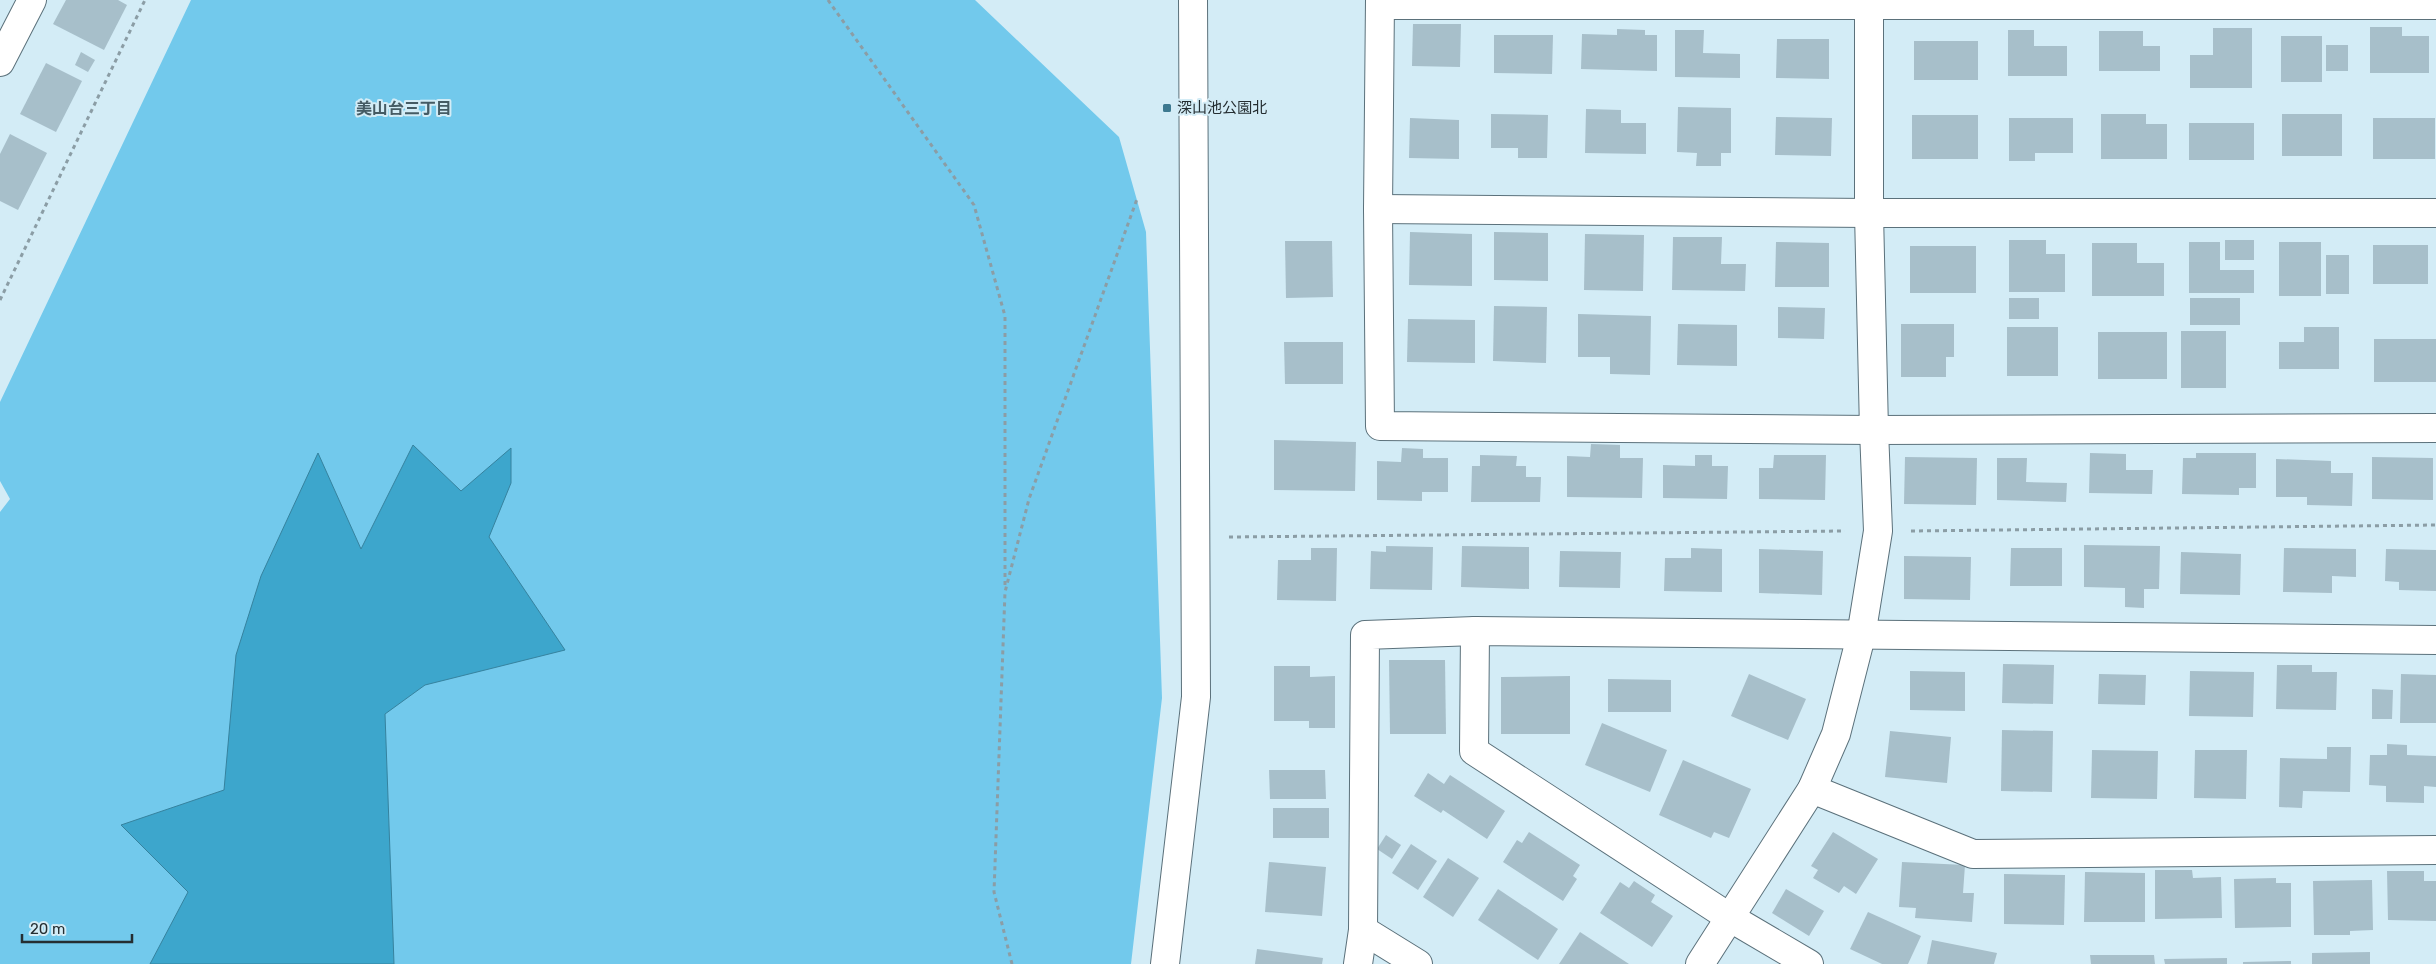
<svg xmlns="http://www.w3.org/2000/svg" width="2436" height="964" viewBox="0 0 2436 964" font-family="Rubik,'Noto Sans JP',sans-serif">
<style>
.green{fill:#72c9ec}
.water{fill:#3da6cc;stroke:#36829e}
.building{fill:#a7bfca}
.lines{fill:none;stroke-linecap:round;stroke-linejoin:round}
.minor-casing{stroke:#5b717b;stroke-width:30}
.tertiary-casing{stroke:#5b717b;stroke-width:30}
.path{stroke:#8b9da5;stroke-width:3;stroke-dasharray:4 4;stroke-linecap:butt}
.minor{stroke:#fff;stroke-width:28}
.tertiary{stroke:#fff;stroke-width:28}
.poi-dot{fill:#3d7990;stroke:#d3ecf6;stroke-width:2}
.labels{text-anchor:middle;stroke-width:4;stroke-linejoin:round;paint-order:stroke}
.poi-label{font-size:15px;fill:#252e32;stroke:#d3ecf6;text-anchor:start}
.neighbourhood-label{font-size:16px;font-weight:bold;fill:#455b64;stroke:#d3ecf6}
</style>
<rect width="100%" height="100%" fill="#d3ecf6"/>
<path class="green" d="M191 0H975L1119 137 1146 232 1162 698 1131 964H0V512L10 499 0 481V402Z"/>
<path class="water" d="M413 445 461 491 511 448V483L489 537 565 650 425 685 385 714 394 964H150L188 892 121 825 224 790 236 655 261 576 318 453 361 549Z"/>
<g class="building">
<path d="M66 0H118L127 5 104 50 53 24Z"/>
<path d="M1413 24H1461L1460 67 1412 66Z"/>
<path d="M2370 27H2402V36H2429V73H2370Z"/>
<path d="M2213 28H2252V88H2190V55H2213Z"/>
<path d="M1617 29 1645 30V35H1657V71L1581 69 1582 34 1617 35Z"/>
<path d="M1675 30H1704L1703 53 1740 54V78L1675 77Z"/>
<path d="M2008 30H2034V46H2067V76H2008Z"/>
<path d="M2099 31H2143V46H2160V71H2099Z"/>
<path d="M1494 35H1553L1552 74 1494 73Z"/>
<rect x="2281" y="36" width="41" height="46"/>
<path d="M1777 39H1829V79L1776 78Z"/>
<rect x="1914" y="41" width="64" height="39"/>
<rect x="2326" y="45" width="22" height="26"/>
<path d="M81 52 95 60 88 72 75 65Z"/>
<path d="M46 63 82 81 56 132 20 114Z"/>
<path d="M1678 107 1731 108V153H1721V166H1696L1697 153 1677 152Z"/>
<path d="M1586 109 1621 110V123H1646V154L1585 153Z"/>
<path d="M1491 114 1548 115 1547 158H1518V148H1491Z"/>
<path d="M2101 114H2146V124H2167V159H2101Z"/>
<rect x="2282" y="114" width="60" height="42"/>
<rect x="1912" y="115" width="66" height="44"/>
<path d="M1776 117 1832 118 1831 156 1775 155Z"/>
<path d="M1410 118 1459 120V159L1409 158Z"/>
<path d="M2009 118H2073V153H2035V161H2009Z"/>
<rect x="2373" y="118" width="62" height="41"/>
<rect x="2189" y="123" width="65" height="37"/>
<path d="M10 134 47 153 18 210 0 201V154Z"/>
<path d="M1410 232 1472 234V286L1409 285Z"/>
<path d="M1494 232 1548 233V281L1494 280Z"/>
<path d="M1585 234 1644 235 1643 291 1584 290Z"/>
<path d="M1673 237H1722L1721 264H1746L1745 291 1672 290Z"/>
<path d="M2009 240H2046V254H2065V292H2009Z"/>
<rect x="2225" y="240" width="29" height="20"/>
<path d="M1285 241H1332L1333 297 1286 298Z"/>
<path d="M1776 242 1829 243V287H1775Z"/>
<path d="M2189 242H2220V270H2254V293H2189Z"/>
<rect x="2279" y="242" width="42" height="54"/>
<path d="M2092 243H2137V263H2164V296H2092Z"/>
<rect x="2373" y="245" width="55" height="39"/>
<rect x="1910" y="246" width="66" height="47"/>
<rect x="2326" y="255" width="23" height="39"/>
<rect x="2009" y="298" width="30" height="21"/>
<rect x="2190" y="298" width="50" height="27"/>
<path d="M1494 306 1547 307 1546 363 1493 361Z"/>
<path d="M1778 307 1825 308 1824 339 1778 338Z"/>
<path d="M1578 314 1651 316 1650 375 1610 374V357H1578Z"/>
<path d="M1408 319 1475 320V363L1407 362Z"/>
<path d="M1678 324 1737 325V366L1677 365Z"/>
<path d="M1901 324H1954V357H1946V377H1901Z"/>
<rect x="2007" y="327" width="51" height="49"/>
<path d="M2304 327H2339V369H2279V342H2304Z"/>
<rect x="2181" y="331" width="45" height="57"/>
<rect x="2098" y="332" width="69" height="47"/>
<rect x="2374" y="339" width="62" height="43"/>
<path d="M1284 342H1343V384H1285Z"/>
<path d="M1274 440 1356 442 1355 491 1274 490Z"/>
<path d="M1591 444 1620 445V458H1643L1642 498 1567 497V456L1590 457Z"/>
<path d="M1402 448 1423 449V458H1448V492H1422V501L1377 500V461L1401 462Z"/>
<path d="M2090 453 2126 454V470H2153L2152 494 2089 493Z"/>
<path d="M2196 453H2256V488H2239V495L2182 494 2183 458H2196Z"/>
<path d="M1480 455 1517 456 1516 466H1526V477H1541L1540 502H1471L1472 466H1480Z"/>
<path d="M1695 455H1712V466H1728L1727 499 1663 498V465L1695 466Z"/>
<path d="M1774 455H1826L1825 500 1759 499V468H1773Z"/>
<path d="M1905 457 1977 458 1976 505 1904 504Z"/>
<path d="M2372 457 2433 458V500L2372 499Z"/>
<path d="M1997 458H2027L2026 482 2067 483 2066 502 1997 500Z"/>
<path d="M2276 459 2331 461V473H2353L2352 506 2307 505V497H2276Z"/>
<path d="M2084 545 2160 546 2159 589H2144V608L2125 607V588L2084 587Z"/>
<path d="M1386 546 1433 547 1432 590 1370 589 1371 551 1386 552Z"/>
<path d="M1462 546 1529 547V589L1461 587Z"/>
<path d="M1311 548H1337L1336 601 1277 600 1278 560H1311Z"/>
<path d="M1691 548 1722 549V592L1664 591 1665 558H1691Z"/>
<path d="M2011 548H2062V586H2010Z"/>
<path d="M2284 548 2356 549V577L2332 576V593L2283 592Z"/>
<path d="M1759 549 1823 551 1822 595 1759 593Z"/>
<path d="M2386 549 2436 550V591L2399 590V582L2385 581Z"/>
<path d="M1560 551 1621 552 1620 588 1559 587Z"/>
<path d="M2181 552 2241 554 2240 595 2180 594Z"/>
<path d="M1904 556 1971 557 1970 600 1904 599Z"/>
<path d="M1389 660H1445L1446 734H1390Z"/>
<path d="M2003 664 2054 665 2053 704 2002 703Z"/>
<path d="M2277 665H2312V672H2337L2336 710 2276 709Z"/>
<path d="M1274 666H1310V677L1335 676V728H1309V721H1274Z"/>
<path d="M1910 671 1965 672V711L1910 710Z"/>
<path d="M2190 671 2254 672 2253 717 2189 716Z"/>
<path d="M1749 674 1806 699 1788 740 1731 716Z"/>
<path d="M2099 674 2146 675 2145 705 2098 704Z"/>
<path d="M2401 674 2436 675V723H2400Z"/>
<path d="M1570 676V734H1501V677Z"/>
<path d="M1608 679 1671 680V712H1608Z"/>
<path d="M2372 689 2393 690 2392 719H2372Z"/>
<path d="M1602 723 1667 750 1650 792 1585 765Z"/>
<path d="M2002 730 2053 731 2052 792 2001 791Z"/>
<path d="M1890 731 1951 737 1947 783 1885 777Z"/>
<path d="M2387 744 2407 745V755L2436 756V787L2424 786V803L2386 802V786L2369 785 2370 755H2387Z"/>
<path d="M2327 747H2351L2350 792 2303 791 2302 808 2279 807 2280 758 2327 759Z"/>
<path d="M2092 750 2158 751 2157 799 2091 798Z"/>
<path d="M2195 750H2247L2246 799 2194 798Z"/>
<path d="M1683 760 1751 789 1729 838 1714 832 1711 838 1659 815Z"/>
<path d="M1269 770H1325L1326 799H1270Z"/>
<path d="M1428 773 1444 784 1450 775 1505 811 1487 839 1443 810 1441 813 1414 796Z"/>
<rect x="1273" y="808" width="56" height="30"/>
<path d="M1529 832 1580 865 1573 876 1577 879 1563 901 1503 862 1517 840 1522 843Z"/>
<path d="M1833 832 1878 859 1856 894 1844 886 1839 893 1813 878 1818 870 1811 866Z"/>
<path d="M1386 835 1401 845 1392 859 1377 849Z"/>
<path d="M1411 844 1437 861 1418 890 1392 873Z"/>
<path d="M1448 858 1479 878 1453 917 1423 897Z"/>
<path d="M1269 862 1326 867 1322 916 1265 912Z"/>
<path d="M1902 862 1965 865 1963 893H1974L1972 922 1915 918 1916 908 1899 907Z"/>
<path d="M2155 870H2192L2193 878 2221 877 2222 918 2155 919Z"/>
<path d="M2387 871H2424V881H2436V921L2388 920Z"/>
<path d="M2085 872 2145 873V922H2084Z"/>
<path d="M2004 874 2065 875 2064 925 2004 924Z"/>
<path d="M2276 878V883H2291V927L2235 928 2234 879Z"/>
<path d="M2372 880 2373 930 2350 931V935H2314L2313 881Z"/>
<path d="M1634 881 1655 895 1651 902 1673 916 1652 947 1600 913 1620 882 1629 888Z"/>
<path d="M1498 889 1558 929 1538 960 1478 920Z"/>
<path d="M1786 889 1824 911 1809 936 1772 913Z"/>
<path d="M1868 912 1921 936 1908 964H1882L1850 949Z"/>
<path d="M1580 932 1629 964H1559Z"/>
<path d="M1932 940 1997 953 1994 964H1927Z"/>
<path d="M1257 949 1323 958 1322 964H1255Z"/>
<path d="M2370 952V964H2312V953Z"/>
<path d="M2090 955H2154L2155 964H2091Z"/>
<path d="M2227 958V964H2165L2164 959Z"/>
<path d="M2291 961V964H2243V962Z"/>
</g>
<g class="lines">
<g class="minor-casing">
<g id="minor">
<path d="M1380 0 1378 209 1380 426 1874 430 1869 213V0"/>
<path d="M1380 5H2436"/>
<path d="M0 62 32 0"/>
<path d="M1378 209 1869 213H2436"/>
<path d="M1475 631 1474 751 1729 917 1809 964"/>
<path d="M1812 789 1973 854 2436 850"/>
<path d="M1363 930 1418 964"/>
<path d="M1358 964 1363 930 1365 635 1475 631 2436 640"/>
<path d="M1700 964 1812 789 1836 734 1861 636 1878 531 1874 430 2436 428"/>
</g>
</g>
<g class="tertiary-casing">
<path id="tertiary" d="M1165 964 1196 697 1193 0"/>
</g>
<g class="path">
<path d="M828 0 974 205 1005 316V586"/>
<path d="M0 300 145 0"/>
<path d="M1911 531 2436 525"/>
<path d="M1229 537 1845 531"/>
<path d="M1012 964 994 892 1005 592 1029 499 1137 199"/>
</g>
<use href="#minor" class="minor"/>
<use href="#tertiary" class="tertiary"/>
</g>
<rect class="poi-dot" x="1162" y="103" width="10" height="10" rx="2.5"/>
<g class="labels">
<g class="poi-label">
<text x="1177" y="113">深山池公園北</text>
</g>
<g class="neighbourhood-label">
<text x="404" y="114">美山台三丁目</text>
</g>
</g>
<path d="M22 934v8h110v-8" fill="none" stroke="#252e32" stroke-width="2.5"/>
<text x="30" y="934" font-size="15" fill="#252e32" stroke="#d3ecf6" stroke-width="4" paint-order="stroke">20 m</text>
</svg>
